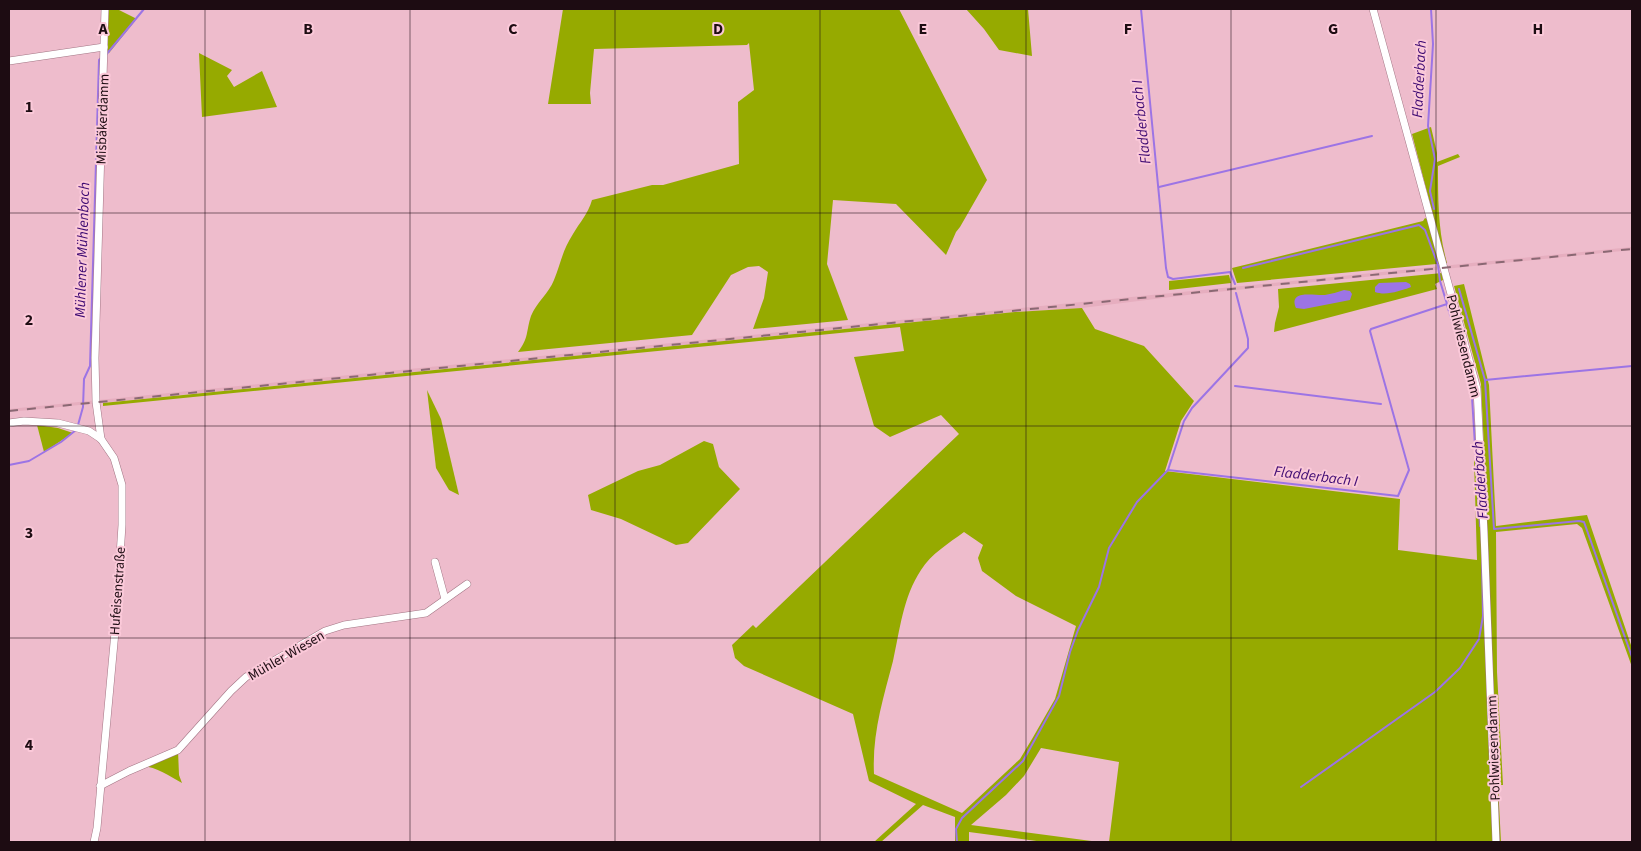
<svg xmlns="http://www.w3.org/2000/svg" width="1641" height="851" viewBox="0 0 1641 851" font-family="'Source Sans 3',sans-serif">
<style>
.built{fill:#e6aebf}
.green{fill:#96aa00;fill-rule:evenodd}
.water{fill:#9c74e5}
.lines{fill:none;stroke-linecap:round;stroke-linejoin:round}
.stream{stroke:#9c74e5;stroke-width:2}
.minor-casing{stroke:#a27584;stroke-width:8}
.minor{stroke:#fff;stroke-width:7}
.rail{stroke:#8a6873;stroke-width:2;stroke-dasharray:9 9;stroke-linecap:butt}
.grid{fill:none;stroke:#1d0c12;stroke-width:1;stroke-opacity:0.55}
.labels{text-anchor:middle;stroke-width:4;stroke-linejoin:round;paint-order:stroke}
.street-label{font-size:14px;fill:#1d0c12;stroke:#fbc9d9}
.water-label{font-size:15px;font-style:italic;fill:#3d0972;stroke:#fbc9d9}
.grid-label{font-size:16px;text-anchor:middle;font-weight:bold;fill:#1d0c12;stroke:#fbc9d9;stroke-width:4;stroke-linejoin:round;paint-order:stroke}
</style>
<rect width="100%" height="100%" fill="#eebccc"/>
<path class="built" d="M1632 247V250L1187 295 1082 308 1015 312 9 412V409Z"/>
<g class="green">
<path d="M105 9H117L135 18V21L109 53 104 52Z"/>
<path d="M563 9H899L987 180 960 227 956 232 946 255 896 204 833 200 827 264 848 320 753 329 764 298 768 272 759 266 748 267 731 275 692 335 518 352C529 338 526 331 531 316 536 303 549 293 554 280 561 263 562 251 573 234 580 222 588 214 592 200L652 185H663L739 164 738 102 754 90 749 43 747 45 594 49 590 93 591 104H548Z"/>
<path d="M966 9H1028L1032 56 999 50 984 29Z"/>
<path d="M199 53 232 70 227 76 234 87 262 71 277 107 202 117Z"/>
<path d="M1431 127 1437 153V162L1458 154 1460 157 1438 166C1438 200 1438 231 1447 263L1237 283 1232 268 1423 221 1425 218 1435 223 1412 134Z"/>
<path d="M1442 273 1443 280 1435 284 1437 289 1274 332 1275 323 1279 307 1278 289Z"/>
<path d="M1229 275 1231 283 1169 290V281Z"/>
<path d="M1464 284 1489 385 1496 526 1587 515 1632 648V667L1582 528 1577 524 1496 532 1497 672 1503 785H1498L1501 842H1109L1119 762 1041 748 1024 776 1006 795 971 825 1099 842H1044L969 832V842H955V817L923 805 881 842H874L916 804 869 781 853 714 744 666 735 658 732 645 753 625 756 628 959 434 941 415 890 437 874 426 854 357 904 351 900 327 103 406V403L1015 312 1082 308 1095 329 1144 346 1194 401 1181 421 1165 471 1400 499 1398 550 1477 560 1474 459 1484 449 1481 384 1454 286ZM964 532 983 545 978 558 982 571 1016 596 1076 626 1055 699 1032 739 1020 759 962 813 874 774C872 734 883 699 893 661 900 630 903 597 921 570 931 554 949 543 964 532Z"/>
<path d="M427 390 441 419 459 495 449 490 436 468Z"/>
<path d="M37 425 58 428 73 433 44 452Z"/>
<path d="M704 441 713 444 719 467 740 489 688 543 676 545 621 519 591 510 588 495 638 471 660 465Z"/>
<path d="M178 750 179 775 182 783C169 776 157 767 142 766Z"/>
</g>
<g class="water">
<path d="M1406 282 1410 284 1411 287C1400 291 1386 296 1375 292V287L1379 283Z"/>
<path d="M1344 290 1350 291 1352 294 1350 300 1304 309 1296 308C1288 289 1315 296 1325 295 1331 294 1338 292 1344 290Z"/>
</g>
<g class="lines">
<g class="stream">
<path d="M1141 9 1166 268 1168 277 1173 279 1230 272 1235 284"/>
<path d="M1431 9 1433 44 1428 126 1435 159 1430 191 1434 209"/>
<path d="M105 56 144 9"/>
<path d="M1159 187 1372 136"/>
<path d="M1459 289 1485 380 1494 529 1579 521 1584 522 1632 657"/>
<path d="M1236 293 1248 339V348L1192 408 1184 421 1168 470 1398 496 1409 470 1370 331 1371 329 1447 304 1440 281 1438 265 1425 230 1419 225 1243 268"/>
<path d="M1447 305 1470 379 1472 397 1480 526"/>
<path d="M1485 380 1632 366"/>
<path d="M1235 386 1381 404"/>
<path d="M78 425 83 407 84 379 90 366 99 60 101 58"/>
<path d="M9 465 29 461 61 442 76 430"/>
<path d="M1301 787 1435 692 1460 668 1479 639 1483 616 1482 561"/>
<path d="M957 842 956 829 962 818 1023 761 1059 696 1070 652 1078 630 1099 587 1109 548 1137 502 1168 470"/>
</g>
<g class="minor-casing">
<g id="minor">
<path d="M1373 9 1477 389 1484 532 1496 842"/>
<path d="M9 61 104 47"/>
<path d="M9 423 24 421 58 423 89 431 101 439 114 458 122 485V525L115 632 97 828 94 842"/>
<path d="M101 439 96 402 95 358 105 9"/>
<path d="M435 562 445 599"/>
<path d="M100 786 129 771 178 750 231 691 246 677 325 631 344 625 426 613 467 584"/>
</g>
</g>
<use href="#minor" class="minor"/>
<path class="rail" d="M9 411 1632 249"/>
</g>
<path class="grid" d="M205 9V842M410 9V842M615 9V842M820 9V842M1026 9V842M1231 9V842M1436 9V842M9 213H1632M9 426H1632M9 638H1632"/>
<g class="labels">
<g class="street-label">
<text transform="translate(102 119) rotate(-88)" y="5">Misbäkerdamm</text>
<text transform="translate(1464 346) rotate(76)" y="5">Pohlwiesendamm</text>
<text transform="translate(117 591) rotate(-86)" y="5">Hufeisenstraße</text>
<text transform="translate(286 655) rotate(-30)" y="5">Mühler Wiesen</text>
<text transform="translate(1493 748) rotate(-92)" y="5">Pohlwiesendamm</text>
</g>
<g class="water-label">
<text transform="translate(1419 79) rotate(-87)" y="5">Fladderbach</text>
<text transform="translate(1141 122) rotate(-96)" y="5">Fladderbach I</text>
<text transform="translate(82 250) rotate(-88)" y="5">Mühlener Mühlenbach</text>
<text transform="translate(1316 476) rotate(7)" y="5">Fladderbach I</text>
<text transform="translate(1480 480) rotate(-94)" y="5">Fladderbach</text>
</g>
</g>
<g class="grid-label">
<text x="103" y="34">A</text>
<text x="308" y="34">B</text>
<text x="513" y="34">C</text>
<text x="718" y="34">D</text>
<text x="923" y="34">E</text>
<text x="1128" y="34">F</text>
<text x="1333" y="34">G</text>
<text x="1538" y="34">H</text>
<text x="29" y="112">1</text>
<text x="29" y="325">2</text>
<text x="29" y="538">3</text>
<text x="29" y="750">4</text>
</g>
<rect width="1641" height="851" fill="none" stroke="#1d0c12" stroke-width="20"/>
</svg>
